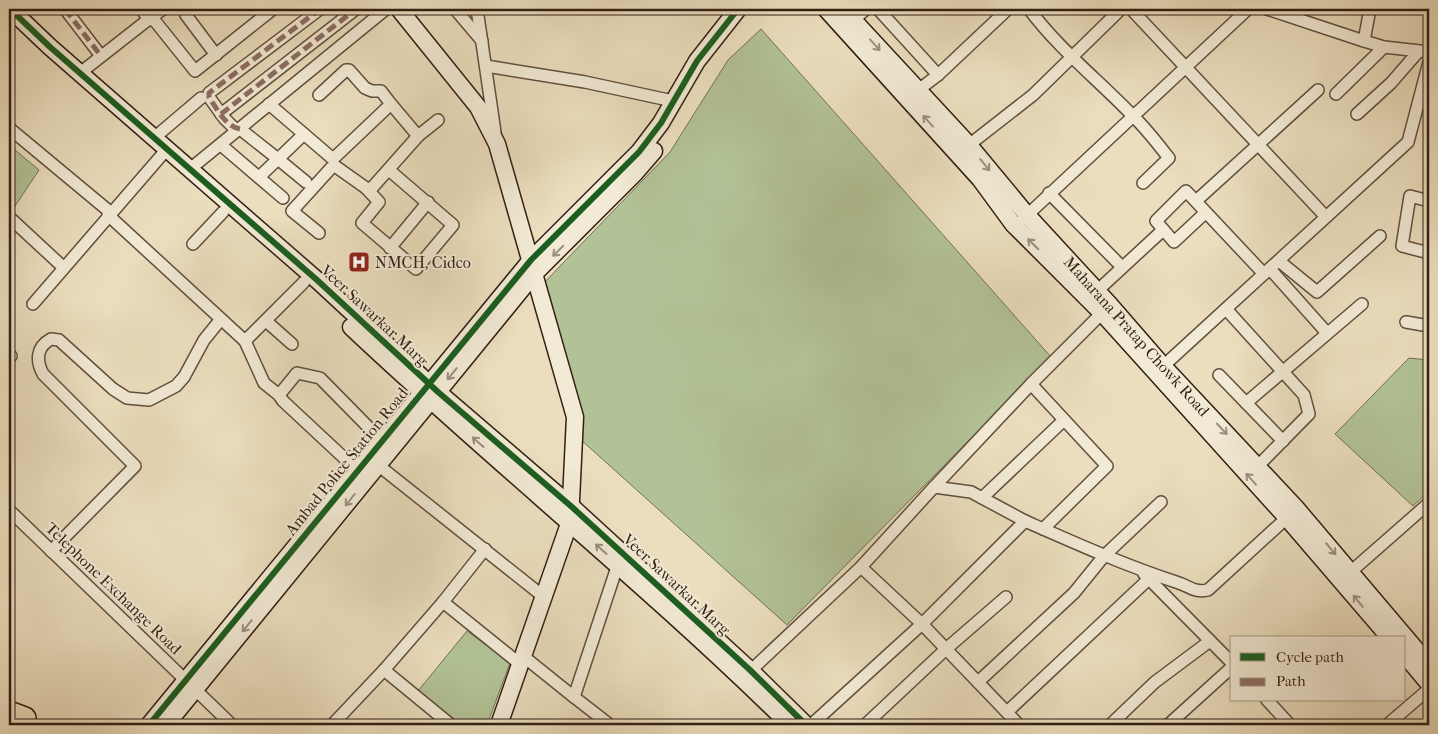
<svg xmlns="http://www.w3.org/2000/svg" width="1438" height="734" viewBox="0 0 1438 734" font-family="'IM FELL French Canon',serif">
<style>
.green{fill:#b2c296;stroke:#727055}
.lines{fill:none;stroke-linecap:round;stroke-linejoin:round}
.street-casing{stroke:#604f3e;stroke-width:14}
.secondary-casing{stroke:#311f14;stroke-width:19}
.highway-casing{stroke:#311f14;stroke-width:24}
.street{stroke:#f2ead5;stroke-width:11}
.secondary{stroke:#f2ead5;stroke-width:16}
.highway{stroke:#ebdebe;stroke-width:21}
.quiet{stroke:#8d6e63;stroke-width:5;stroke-dasharray:10 5;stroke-linecap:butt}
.cycleway-casing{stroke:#f2ead5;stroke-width:9}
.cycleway{stroke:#1b5e20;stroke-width:6}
.oneway{stroke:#9b8f7e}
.labels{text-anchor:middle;stroke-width:4;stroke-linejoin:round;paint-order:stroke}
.poi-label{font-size:16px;fill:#311f14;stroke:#f2ead5;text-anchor:start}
.street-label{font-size:16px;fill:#311f14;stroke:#f2ead5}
</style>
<rect width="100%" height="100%" fill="#ebdebe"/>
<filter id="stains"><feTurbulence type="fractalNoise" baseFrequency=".004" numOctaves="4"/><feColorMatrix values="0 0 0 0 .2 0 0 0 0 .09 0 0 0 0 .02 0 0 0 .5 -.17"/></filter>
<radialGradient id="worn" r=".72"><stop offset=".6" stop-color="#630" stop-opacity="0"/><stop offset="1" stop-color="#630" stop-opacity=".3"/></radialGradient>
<g class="green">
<path d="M761 29 1051 357 787 625 580 439 539 288 670 152 728 60Z"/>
<path d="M9 145 39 170 9 215Z"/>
<path d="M1409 358 1429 360V491L1413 506 1335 434Z"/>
<path d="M467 631 510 663 487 725H460L418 691Z"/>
</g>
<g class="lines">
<g class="street-casing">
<g id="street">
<path d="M65 9 101 56"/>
<path d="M141 9 149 19 163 9"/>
<path d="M455 9 482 41"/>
<path d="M477 9 495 132"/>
<path d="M878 9 938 75"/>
<path d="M1029 9C1059 49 1097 79 1131 114 1145 127 1157 143 1169 158L1143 183"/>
<path d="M1131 9 1326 217"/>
<path d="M1267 9 1364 41 1370 9"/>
<path d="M186 15 216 55"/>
<path d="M849 24 866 9"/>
<path d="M1364 41 1384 47 1429 52"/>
<path d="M486 66 585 82 673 101"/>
<path d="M80 73 149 19 155 21 195 71 273 9"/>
<path d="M917 91 938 75 1008 9"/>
<path d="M1336 94 1384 47"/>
<path d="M269 104 333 159 391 104 381 91H372L365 88 349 70H346L319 95"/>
<path d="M391 104 418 136 438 120"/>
<path d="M221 114 356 9"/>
<path d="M1357 114 1391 83 1418 52"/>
<path d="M9 128 110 212"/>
<path d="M304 134 278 159 306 182"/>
<path d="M154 138 201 98"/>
<path d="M221 145 283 198"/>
<path d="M969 145 1033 95 1121 9"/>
<path d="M190 169 386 9"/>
<path d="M259 177 278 159 240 129 234 128 224 118 209 97V93L320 9"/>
<path d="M366 188 379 202 362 223 416 269 453 225 389 170"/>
<path d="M1049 193 1122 267"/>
<path d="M1196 201 1318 90"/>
<path d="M1429 201 1410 196 1402 246 1429 253"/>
<path d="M1205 213 1174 242 1156 221 1186 191 1264 274"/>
<path d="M108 215 245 341 304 282"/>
<path d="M9 217 63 267"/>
<path d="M1023 219 1248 9"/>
<path d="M319 233 292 211 331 168 335 166 366 188 371 189 418 136"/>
<path d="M193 244 223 212"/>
<path d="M390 248 428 202"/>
<path d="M1279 261 1317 292 1380 236"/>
<path d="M1270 269 1327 333"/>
<path d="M1097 291 1163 230"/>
<path d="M33 304 167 149"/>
<path d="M1226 309 1304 395 1309 414 1258 466"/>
<path d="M266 321 292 344"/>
<path d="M1406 322 1429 326"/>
<path d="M245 341 264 383 279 395 283 401 357 470"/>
<path d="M9 354 11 356"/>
<path d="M1159 370 1408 142 1429 62"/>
<path d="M1219 375 1283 441"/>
<path d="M1031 384 1107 466 1043 529"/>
<path d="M279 395 297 373 320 378 381 440"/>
<path d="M1246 403 1362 304"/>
<path d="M378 465 544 597"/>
<path d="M934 487 1031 384 1107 308"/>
<path d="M982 498 1064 420"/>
<path d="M9 510 232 725"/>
<path d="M485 549 443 602 520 664"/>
<path d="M51 551 135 466 43 374C36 361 36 347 51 339L59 340 113 389 127 398 149 400 176 386 184 377 204 340 221 319"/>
<path d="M861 567 934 487 971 492 1025 521"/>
<path d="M1144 574 1232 663"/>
<path d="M1346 576 1429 503"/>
<path d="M443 602 384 670 451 725"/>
<path d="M523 656 574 697"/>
<path d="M746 675 861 567 922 624 1019 725"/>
<path d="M978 682 1074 593 1104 556 1161 502"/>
<path d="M1267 700 1290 725"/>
<path d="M1007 712 1153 575"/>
<path d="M332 725 384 670"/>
<path d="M610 725 574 697 618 564"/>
<path d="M811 725 922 624 1025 521C1075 543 1124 565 1176 582 1190 586 1193 593 1208 590L1292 513"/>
<path d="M865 725 946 649 1006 597"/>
<path d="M1110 725 1155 682 1210 641"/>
<path d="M1168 725 1232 667"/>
<path d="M1387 725 1429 689"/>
</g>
</g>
<g class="secondary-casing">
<g id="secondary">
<path d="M10 9 50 47 317 280 438 392 572 507 750 670 806 725"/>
<path d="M399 9 478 107 497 144 575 417 570 521 499 725"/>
<path d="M826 9 980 179 1013 224 1102 313 1287 518 1390 638"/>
<path d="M843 9 969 145 1027 215 1110 305 1163 366 1296 508 1429 665"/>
<path d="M351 327C495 463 649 586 790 725"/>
<path d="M1404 654 1429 684"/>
<path d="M149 725 531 260 639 152 661 123 697 61 738 9"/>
<path d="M166 725 534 274 635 173 654 151"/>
</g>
</g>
<g class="highway-casing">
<path id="highway" d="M9 712 25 718"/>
</g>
<use href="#street" class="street"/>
<use href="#secondary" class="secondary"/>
<use href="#highway" class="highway"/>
<g class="quiet">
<path d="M65 9 101 56"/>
<path d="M221 114 356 9"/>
<path d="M240 129C225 126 217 109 209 97V93L320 9"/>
</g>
<g class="cycleway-casing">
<g id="cycleway">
<path d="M10 9 50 47 317 280 438 392 572 507 750 670 806 725"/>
<path d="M149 725 531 260 639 152 661 123 697 61 738 9"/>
</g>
</g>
<use href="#cycleway" class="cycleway"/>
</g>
<defs><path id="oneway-shaft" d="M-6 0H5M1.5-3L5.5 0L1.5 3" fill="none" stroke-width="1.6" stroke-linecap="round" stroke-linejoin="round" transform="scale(1.25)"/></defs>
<g class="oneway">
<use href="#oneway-shaft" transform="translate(875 45) rotate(48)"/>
<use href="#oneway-shaft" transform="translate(928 121) rotate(-132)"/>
<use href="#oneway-shaft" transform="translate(985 165) rotate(51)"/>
<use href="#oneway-shaft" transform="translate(1033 244) rotate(-135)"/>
<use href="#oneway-shaft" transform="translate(558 251) rotate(135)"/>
<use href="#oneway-shaft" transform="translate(452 374) rotate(129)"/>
<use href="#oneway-shaft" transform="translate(1222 429) rotate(47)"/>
<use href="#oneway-shaft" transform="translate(478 442) rotate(-139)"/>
<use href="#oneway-shaft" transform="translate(1251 479) rotate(-132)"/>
<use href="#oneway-shaft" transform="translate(350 500) rotate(129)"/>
<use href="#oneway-shaft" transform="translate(601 549) rotate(-138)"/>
<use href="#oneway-shaft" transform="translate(1331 549) rotate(50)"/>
<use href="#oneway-shaft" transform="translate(1358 601) rotate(-129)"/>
<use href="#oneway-shaft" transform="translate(247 626) rotate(129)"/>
</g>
<defs>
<g id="hospital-square" transform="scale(1.125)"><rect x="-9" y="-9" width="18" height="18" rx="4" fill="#8f2418" stroke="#f2ead5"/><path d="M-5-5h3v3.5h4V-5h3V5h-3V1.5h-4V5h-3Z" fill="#fff"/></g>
</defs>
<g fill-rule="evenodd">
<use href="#hospital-square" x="359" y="262"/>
</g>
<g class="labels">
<g class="poi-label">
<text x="375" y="268">NMCH, Cidco</text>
</g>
<g class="street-label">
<text transform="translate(375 315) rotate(43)" y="6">Veer Sawarkar Marg</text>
<text transform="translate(1137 336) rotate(48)" y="6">Maharana Pratap Chowk Road</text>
<text transform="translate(346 461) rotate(-51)" y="6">Ambad Police Station Road</text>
<text transform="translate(677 584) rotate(43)" y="6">Veer Sawarkar Marg</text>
<text transform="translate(114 588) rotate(44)" y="6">Telephone Exchange Road</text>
</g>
</g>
<rect width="1438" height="734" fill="none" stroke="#ebdebe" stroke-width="30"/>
<rect x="10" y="10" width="1418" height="714" fill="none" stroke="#311f14" stroke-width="2.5"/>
<rect x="15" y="15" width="1408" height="704" fill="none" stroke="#311f14"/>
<rect x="1230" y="636" width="175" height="65" fill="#f2ead5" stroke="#a59988"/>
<rect x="1240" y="653" width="25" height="8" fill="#1b5e20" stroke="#a59988"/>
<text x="1276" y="662" font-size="15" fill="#311f14">Cycle path</text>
<rect x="1240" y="678" width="25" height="8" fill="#8d6e63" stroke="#a59988"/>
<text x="1276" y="686" font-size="15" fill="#311f14">Path</text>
<rect width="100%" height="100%" filter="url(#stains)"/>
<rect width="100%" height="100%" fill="url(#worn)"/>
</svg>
